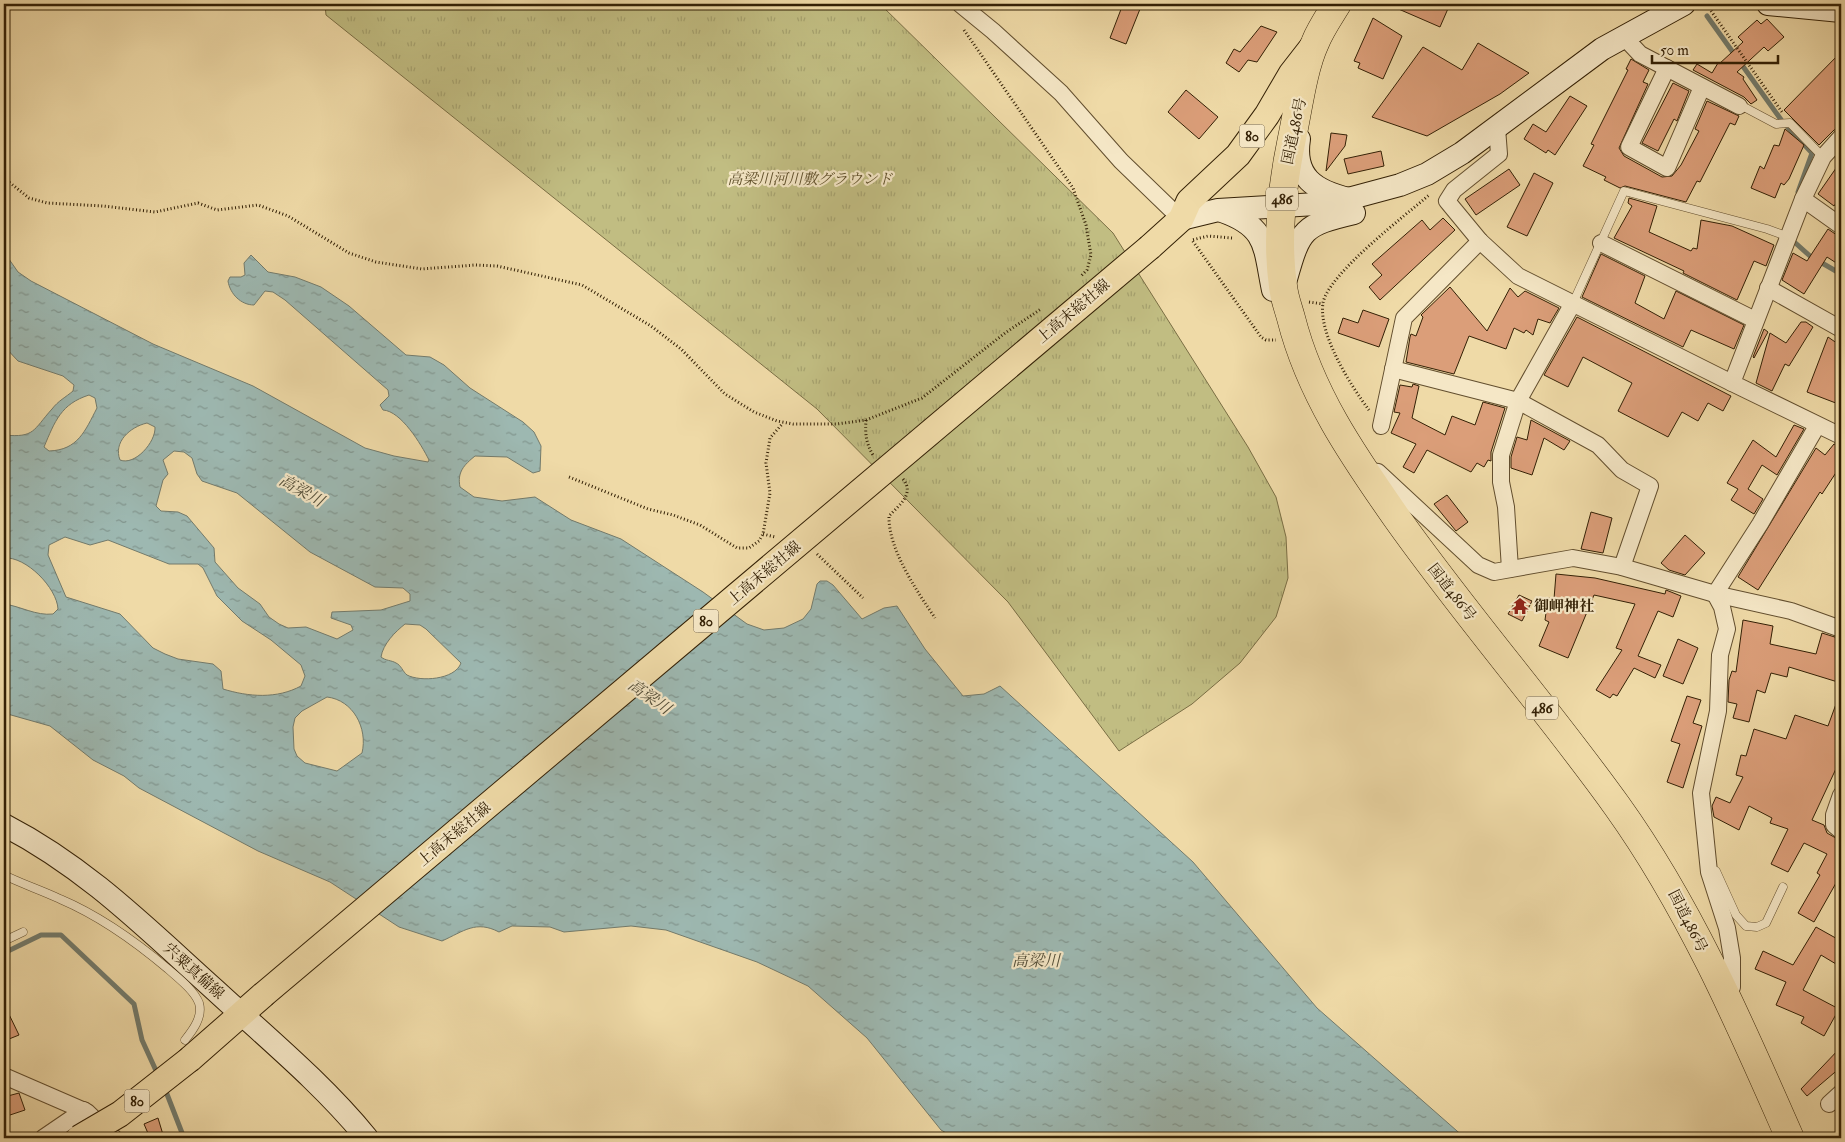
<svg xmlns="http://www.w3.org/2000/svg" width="1845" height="1142" viewBox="0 0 1845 1142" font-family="'IM FELL Double Pica','Noto Serif JP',serif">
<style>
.park{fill:url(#park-tufts);stroke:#7a6e44}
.water{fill:url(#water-ripples);stroke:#737b6c;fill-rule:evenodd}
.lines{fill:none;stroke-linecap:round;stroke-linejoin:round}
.stream{stroke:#737b6c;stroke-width:5}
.building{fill:#db9e79;stroke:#332005}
.lane-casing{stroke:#624e2e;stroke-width:9}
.street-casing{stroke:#624e2e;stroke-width:18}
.secondary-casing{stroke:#332005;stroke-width:24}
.primary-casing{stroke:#332005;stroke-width:27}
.highway-casing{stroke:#332005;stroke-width:29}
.path{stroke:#332005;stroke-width:3;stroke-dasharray:1 2.5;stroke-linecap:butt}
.lane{stroke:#f5e7c6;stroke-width:8}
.street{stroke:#f5e7c6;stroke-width:16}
.secondary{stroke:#f5e7c6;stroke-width:22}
.primary{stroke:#efdaa7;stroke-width:25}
.highway{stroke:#efdaa7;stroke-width:28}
.primary-bridge-casing{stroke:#332005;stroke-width:27;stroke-linecap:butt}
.primary-bridge{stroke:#efdaa7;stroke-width:25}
.labels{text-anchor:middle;stroke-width:4.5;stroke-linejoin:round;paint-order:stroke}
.shield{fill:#f5e7c6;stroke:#6d5c3f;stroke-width:1}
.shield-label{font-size:14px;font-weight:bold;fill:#332005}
.street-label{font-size:15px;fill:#332005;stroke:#f5e7c6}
.park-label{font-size:15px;font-style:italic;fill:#5e4f2a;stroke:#f5e7c6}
.poi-label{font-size:15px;font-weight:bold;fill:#332005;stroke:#f5e7c6;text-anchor:start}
.water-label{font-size:16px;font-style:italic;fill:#534e39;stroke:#f5e7c6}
</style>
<defs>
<pattern id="park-tufts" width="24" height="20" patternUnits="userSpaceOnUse" patternTransform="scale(1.25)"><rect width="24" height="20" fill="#c1bd82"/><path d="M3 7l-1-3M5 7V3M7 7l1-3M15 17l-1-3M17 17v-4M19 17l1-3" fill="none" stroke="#a6a26f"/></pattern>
<pattern id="water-ripples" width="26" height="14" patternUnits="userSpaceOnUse" patternTransform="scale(1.25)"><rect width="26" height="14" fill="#9db8b1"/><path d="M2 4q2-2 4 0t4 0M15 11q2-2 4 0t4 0" fill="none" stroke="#81958e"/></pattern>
</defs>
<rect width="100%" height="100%" fill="#efdaa7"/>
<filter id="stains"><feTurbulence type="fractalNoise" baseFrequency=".004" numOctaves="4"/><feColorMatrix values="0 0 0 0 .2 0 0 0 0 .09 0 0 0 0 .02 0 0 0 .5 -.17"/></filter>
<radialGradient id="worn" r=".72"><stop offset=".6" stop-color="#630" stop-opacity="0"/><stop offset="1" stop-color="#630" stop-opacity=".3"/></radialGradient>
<path class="park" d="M325 4H880L1113 233 1248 447 1276 497 1286 537 1288 578 1276 617 1240 663 1192 704 1119 751 1008 602 817 409 326 15Z"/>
<path class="water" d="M4 252 18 272 31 281 153 344 253 386 365 448 394 456 428 462 429 460C421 444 401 411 383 410L380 405 389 396 388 390 285 300 273 292 265 291 254 305C241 305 230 294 228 281L230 277H241L245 275 244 263 251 255 268 272 295 277 321 287 349 306 406 355 430 357 444 365 470 388 523 422 534 432 541 446 540 471 533 473 507 457 475 456C464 465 457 472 460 487L474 497 502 501 535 497 571 520 621 539 703 592 747 624 764 630 784 628 803 619 811 609 817 584 820 581H827L833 585 862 619 884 608 897 606 925 649 963 696 984 694 1000 686 1193 862 1317 1008 1465 1138H955L941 1130 867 1038 808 986 757 962 666 930 631 926 564 932 550 927 512 926 499 932C476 920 464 931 442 941L399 927 330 882 258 851 139 788 124 776 93 760 50 726 4 713V604C20 606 36 616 53 614L58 609C57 588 26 556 4 558V435C35 438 33 430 52 409 58 401 66 397 73 391L74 385 63 376 18 361 4 346ZM89 395 95 398 97 408C85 431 78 450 49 451L44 447C55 421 61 404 89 395ZM147 423 155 427C156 442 135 466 120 460 113 442 130 427 147 423ZM174 451 184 452 192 458 197 474 202 481 237 493 310 552 375 587 403 588 410 594V601L381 610 332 612 331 618 351 625 353 630 337 639 306 627 288 628 279 624 269 617 260 604 238 588 215 562 214 548 187 516 178 512 161 511 156 506 163 480 168 474 163 460ZM65 537 90 545 108 540 169 564H198L203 568 217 596 242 621 271 640 301 665 305 676 301 686C277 699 249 697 223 689L221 671 213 664 178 659 165 654 153 648 120 614 66 597 48 555 49 545ZM405 624 420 625 426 629 461 663C455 680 420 682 407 675 403 672 401 665 396 663 391 660 386 661 381 657 383 644 395 632 405 624ZM327 697C353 700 368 728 362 753L337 771 305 763 297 756 294 749 293 727 295 718 302 711Z"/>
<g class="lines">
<g class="stream">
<path d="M1707 16 1782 121 1812 153 1798 192"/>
<path d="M1791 239 1810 256 1841 274"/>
<path d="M4 953 41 935H61L134 1004 142 1040 158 1075"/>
<path d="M165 1089 184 1138"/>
</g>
</g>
<g class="building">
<path d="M1123 4H1142L1126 44 1110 38Z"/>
<path d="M1387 4H1450L1440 27Z"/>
<path d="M1373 18 1402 36 1383 79 1358 68 1360 63 1354 61Z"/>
<path d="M1767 19 1784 37 1768 51 1764 47 1737 72 1744 77 1743 79 1757 100 1751 104 1744 97 1693 70 1697 64 1712 73 1718 63 1719 64 1743 42 1738 37 1757 20 1761 24Z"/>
<path d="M1261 26 1277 32 1257 62 1248 60 1239 72 1226 63 1234 49 1240 52Z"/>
<path d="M1478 43 1529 73 1500 94 1427 136 1372 117 1423 47 1462 70Z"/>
<path d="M1841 52V127L1834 130 1819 145 1784 110Z"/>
<path d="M1631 59 1649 70 1643 82 1648 84 1619 148 1624 156 1662 177 1672 176 1681 165 1699 131 1695 129 1707 101 1739 116 1735 125 1730 123 1700 182 1697 181 1686 202 1625 186 1620 188 1604 180 1606 177 1583 166 1594 145 1591 144 1628 70 1626 69Z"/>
<path d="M1673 83 1689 91 1677 121 1674 119 1658 151 1642 143Z"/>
<path d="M1186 90 1218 117 1199 139 1168 112Z"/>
<path d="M1570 96 1587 106 1555 155 1548 150 1546 153 1524 139 1533 124 1546 132Z"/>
<path d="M1785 129 1804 145 1789 179 1784 185 1781 183 1775 198 1751 188 1760 166 1764 169 1774 145 1779 146Z"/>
<path d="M1331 133 1347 135 1345 146 1326 171Z"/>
<path d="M1381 151 1384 166 1348 174 1344 159Z"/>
<path d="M1841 161V196L1834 206 1818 194Z"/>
<path d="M1509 169 1520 185 1476 215 1465 199Z"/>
<path d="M1534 173 1553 183 1527 236 1507 227Z"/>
<path d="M1629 198 1657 206 1649 232 1691 251 1693 248 1697 249 1701 220 1732 226 1774 245 1766 266 1754 261 1737 300 1683 273 1684 271 1614 238 1632 206 1628 203Z"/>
<path d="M1443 218 1455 230 1380 300 1369 287 1382 275 1372 264 1422 220 1430 230Z"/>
<path d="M1828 229 1841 238V266L1827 257 1804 294 1782 280 1793 253 1807 261Z"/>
<path d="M1601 254 1645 276 1635 303 1664 319 1676 291 1744 325 1734 349 1691 330 1683 347 1582 297Z"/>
<path d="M1450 287 1487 331 1510 288 1518 297 1525 291 1559 308 1550 323 1538 319 1533 335 1526 330 1524 333 1514 328 1506 349 1469 336 1454 374 1406 362 1410 337 1411 334 1416 336 1423 317 1421 315Z"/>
<path d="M1363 310 1389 319 1379 347 1338 333 1343 318 1358 323Z"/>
<path d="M1577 317 1731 396 1723 411 1708 403 1698 421 1682 412 1668 437 1618 411 1632 383 1583 357 1568 387 1544 375Z"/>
<path d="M1801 322H1806L1813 327 1789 366 1785 364 1772 391 1756 383 1770 333 1786 343Z"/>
<path d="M1764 329 1768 332 1754 358 1753 357Z"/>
<path d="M1828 337 1841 346V405L1807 392Z"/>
<path d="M1413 384 1419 386 1412 418 1445 435 1452 416 1475 425 1483 402 1505 408 1491 452V461L1488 460 1484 467 1477 463 1471 472 1427 450 1414 473 1403 467 1416 444 1391 433 1400 413 1394 412 1400 385 1412 387Z"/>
<path d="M1531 420 1570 441 1564 450 1544 438 1532 475 1511 468V457L1517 437 1527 440Z"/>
<path d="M1794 425 1804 429 1777 475 1762 465 1748 489 1763 499 1754 514 1731 500 1738 489 1727 483 1753 440 1776 457Z"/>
<path d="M1834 444 1841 446V465L1822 494 1820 492 1758 590 1738 577 1816 448 1825 455Z"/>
<path d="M1447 495 1468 522 1456 531 1434 504Z"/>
<path d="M1591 512 1612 518 1603 553 1581 549Z"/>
<path d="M1685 535 1705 553 1685 575 1669 570 1661 563Z"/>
<path d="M1556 574 1595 578 1665 594 1666 590 1681 596 1673 617 1658 611 1638 656 1661 665 1655 678 1634 668 1617 696 1613 694 1610 698 1596 690 1622 650 1616 648 1635 604 1594 595 1568 658 1539 646 1549 622 1545 620 1548 598 1554 599Z"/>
<path d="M1519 595 1532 601 1522 621 1508 614Z"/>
<path d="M1743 620 1773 626 1770 644 1816 654 1822 633 1841 639V683L1789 667 1787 677 1771 673 1765 693 1757 690 1749 722 1733 718 1737 704 1728 702 1729 680 1732 671 1736 672Z"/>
<path d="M1678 639 1698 648 1683 684 1663 676Z"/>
<path d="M1840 693 1841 758 1812 820 1824 825 1827 833 1841 841V886L1836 883 1814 922 1798 913 1820 875 1817 873 1827 854 1804 843 1788 872 1771 864 1788 829 1770 823 1772 818 1749 806 1739 830 1714 817 1712 806 1716 797 1730 803 1743 777 1736 775 1741 755 1746 756 1754 729 1786 739 1795 715 1828 726Z"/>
<path d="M1687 696 1701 700 1693 723 1702 726 1683 788 1667 782 1680 744 1671 741Z"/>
<path d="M1816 927 1841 941V967L1821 955 1803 990 1839 1009 1824 1036 1801 1023 1804 1017 1776 1005 1786 982 1755 969 1763 951 1793 965Z"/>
<path d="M4 1004 19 1035 4 1041Z"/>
<path d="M1841 1047V1067L1807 1096 1801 1089Z"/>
<path d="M19 1093 25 1110 4 1117V1097Z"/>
<path d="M158 1118 164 1138H150L144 1124Z"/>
</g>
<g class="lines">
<g class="lane-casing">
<g id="lane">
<path d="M1739 106 1744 107 1776 124 1790 123 1823 157"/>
<path d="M1573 303 1624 191 1767 229 1789 237"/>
<path d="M1716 871 1736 915 1746 926 1757 927 1766 923 1783 887"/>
<path d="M4 875C22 884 41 890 60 899 100 916 135 941 168 969 178 978 194 990 199 1003 203 1017 193 1030 185 1040"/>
<path d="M4 941 23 932"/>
</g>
</g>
<g class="street-casing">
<g id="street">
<path d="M960 4 993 31 1061 93 1121 161 1181 219"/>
<path d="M1624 37 1640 54 1739 106"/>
<path d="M1667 68 1629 147 1667 168 1702 87"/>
<path d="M1497 128 1499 154 1454 190 1447 201 1480 241 1518 276 1732 383"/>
<path d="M1841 137 1823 157 1803 199 1732 383 1841 436"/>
<path d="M1803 199 1841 226"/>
<path d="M1601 243 1755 320"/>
<path d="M1768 288 1841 329"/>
<path d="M1393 369 1518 401 1598 445 1622 470 1650 486 1622 567"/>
<path d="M1381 426 1404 318 1480 241"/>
<path d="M1370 471 1378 472 1478 565 1494 572 1573 558 1622 567 1715 594 1791 611 1841 629"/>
<path d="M1510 569 1506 507 1501 482V455L1518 401 1573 303"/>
<path d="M1715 594 1722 607 1727 629 1720 655 1718 711 1701 793 1709 872 1727 928 1732 958V987L1728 998"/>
<path d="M1715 594 1760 524 1817 426"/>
<path d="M1841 795 1834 815V825L1841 831"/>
<path d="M4 1076 87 1112 114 1138"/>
<path d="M1829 1104 1841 1093"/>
<path d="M43 1138 84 1110"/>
</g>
</g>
<g class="secondary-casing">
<g id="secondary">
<path d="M1768 4 1841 11"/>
<path d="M1299 139C1293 177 1315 191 1349 199"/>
<path d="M1222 211C1268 227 1264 247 1273 290"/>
<path d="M1181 219 1218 210 1333 203 1400 185 1427 174 1462 153 1602 49 1684 4"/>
<path d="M1286 279C1300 229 1303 225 1354 213"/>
<path d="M4 825C87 868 146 928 215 990 267 1038 322 1083 367 1138"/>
</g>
</g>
<g class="primary-casing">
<g id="primary">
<path d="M1150 247 1181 219 1189 201 1238 155 1267 115 1291 74 1312 47"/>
<path d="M190 1059 263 995"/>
</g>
</g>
<g class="highway-casing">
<path id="highway" d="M1337 4C1329 17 1320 30 1315 43 1303 69 1298 110 1292 138 1282 186 1276 237 1283 286 1284 297 1288 307 1291 318 1310 393 1352 454 1396 517 1466 616 1546 707 1617 806 1690 908 1740 1024 1790 1138"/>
</g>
<g class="path">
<path d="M1709 8 1782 112"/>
<path d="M964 30 1073 188 1086 225 1091 255 1087 270 1080 277"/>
<path d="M4 178 29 198 47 203 103 206 155 212 198 203 217 210 258 205 288 216 349 253 376 262 422 269 475 265 497 266 582 285 651 326 681 349 725 394 754 412 777 421 793 424H837L866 420 922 398 1005 333 1041 309"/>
<path d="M1232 238 1208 236 1192 240 1261 337 1266 340H1276"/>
<path d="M1309 302 1323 304"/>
<path d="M1369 410C1351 386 1318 334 1323 303 1328 274 1406 215 1429 195"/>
<path d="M866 420C865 434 866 443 873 455"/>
<path d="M569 477 648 509 673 515 700 525 737 548H749L759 541 763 534 770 493 766 463 770 438 783 423"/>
<path d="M903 479C915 494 899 505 889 516 888 549 917 591 935 618"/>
<path d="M763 534 775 537"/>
<path d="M817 554 863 598"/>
</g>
<use href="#lane" class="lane"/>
<use href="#street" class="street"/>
<use href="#secondary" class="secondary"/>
<use href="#primary" class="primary"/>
<use href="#highway" class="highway"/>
<g class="primary-bridge-casing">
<g id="primary-bridge">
<path d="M263 995 1150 247"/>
<path d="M79 1138 120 1114 190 1059"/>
</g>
</g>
<use href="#primary-bridge" class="primary-bridge"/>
</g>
<defs>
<g id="temple-bare" transform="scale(1.35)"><path d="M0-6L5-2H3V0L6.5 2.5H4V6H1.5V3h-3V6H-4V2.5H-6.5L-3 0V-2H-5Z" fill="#8f2418" stroke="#f5e7c6" stroke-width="2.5" paint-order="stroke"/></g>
</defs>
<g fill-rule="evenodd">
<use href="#temple-bare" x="1520" y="606"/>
</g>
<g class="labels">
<g class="shield">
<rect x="1239.5" y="124.5" width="25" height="23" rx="4"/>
<rect x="1266" y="187.5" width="32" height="23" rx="4"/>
<rect x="693.5" y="609.5" width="25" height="23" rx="4"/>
<rect x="1526" y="696.5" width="32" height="23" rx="4"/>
<rect x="124.5" y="1089.5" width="25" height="23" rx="4"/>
</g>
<g class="shield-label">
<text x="1252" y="141">80</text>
<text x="1282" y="204">486</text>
<text x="706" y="626">80</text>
<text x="1542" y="713">486</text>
<text x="137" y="1106">80</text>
</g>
<g class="street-label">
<text transform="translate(1294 131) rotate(-78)" y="5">国道486号</text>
<text transform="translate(1073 311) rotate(-40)" y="5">上高末総社線</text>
<text transform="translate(764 573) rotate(-40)" y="5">上高末総社線</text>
<text transform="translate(1452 592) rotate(52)" y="5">国道486号</text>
<text transform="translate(454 834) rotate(-40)" y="5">上高末総社線</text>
<text transform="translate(1688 921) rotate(63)" y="5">国道486号</text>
<text transform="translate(194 971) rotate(42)" y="5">宍粟真備線</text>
</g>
<g class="park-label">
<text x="810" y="184">高梁川河川敷グラウンド</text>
</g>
<g class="poi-label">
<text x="1534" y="611">御岬神社</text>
</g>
<g class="water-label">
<text transform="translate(302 490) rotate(29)" y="6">高梁川</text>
<text transform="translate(650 696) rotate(35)" y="6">高梁川</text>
<text x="1036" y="966">高梁川</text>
</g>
</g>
<rect width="1845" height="1142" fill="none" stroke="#efdaa7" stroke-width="20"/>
<rect x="5" y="5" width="1835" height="1132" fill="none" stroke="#332005" stroke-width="2.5"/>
<rect x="10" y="10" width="1825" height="1122" fill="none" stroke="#332005"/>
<path d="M1652 55v8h126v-8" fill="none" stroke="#332005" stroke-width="2.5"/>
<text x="1660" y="55" font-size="15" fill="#332005" stroke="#f5e7c6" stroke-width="4" paint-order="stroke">50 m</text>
<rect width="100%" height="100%" filter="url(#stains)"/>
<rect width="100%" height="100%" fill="url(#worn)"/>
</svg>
